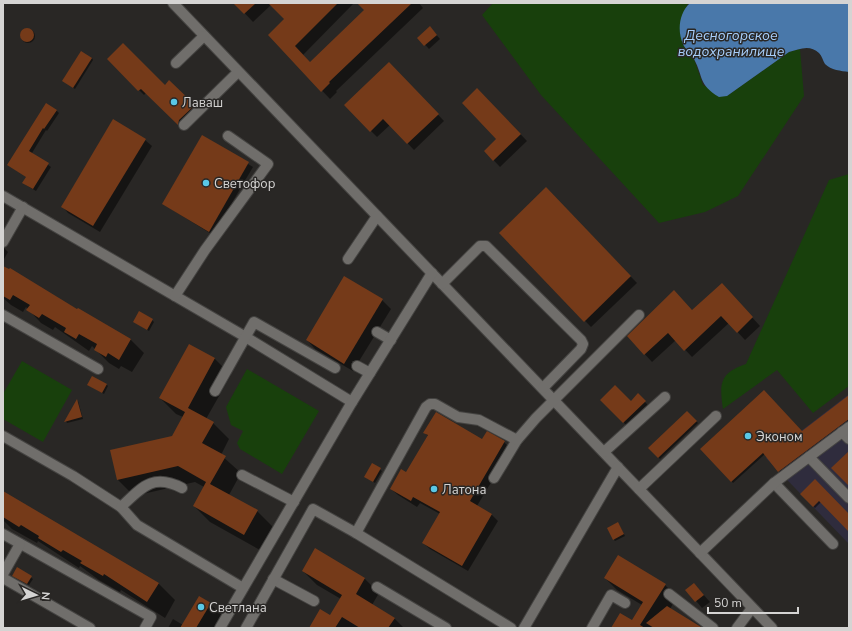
<svg xmlns="http://www.w3.org/2000/svg" width="852" height="631" viewBox="0 0 852 631" font-family="'Nunito Sans',sans-serif">
<style>
.industrial{fill:#2f2c3d}
.green{fill:#18400c}
.water{fill:#4978aa}
.shadow{fill:#0007}
.building{fill:#753a19}
.lines{fill:none;stroke-linecap:round;stroke-linejoin:round}
.minor-casing{stroke:#444341;stroke-width:12}
.minor{stroke:#706e6b;stroke-width:10}
.poi-dot{fill:#5ac8e6;stroke:#292725;stroke-width:1.5}
.labels{text-anchor:middle;stroke-width:3;stroke-linejoin:round;paint-order:stroke}
.poi-label{font-size:13px;fill:#d5d4d3;stroke:#292725;text-anchor:start}
.water-label{font-size:14px;font-style:italic;fill:#a7cefa;stroke:#292725}
</style>
<rect width="100%" height="100%" fill="#292725"/>
<path class="industrial" d="M849 394V544L766 458Z"/>
<g class="green">
<path d="M493 3H690L687 5 683 45 694 59 703 85 727 96 789 52 800 49 804 96 738 196 705 212 659 223 541 95 482 15Z"/>
<path d="M849 174V386L813 413 777 370 723 409C719 383 720 373 746 364L829 180Z"/>
<path d="M22 361 72 390 43 442 3 419V394Z"/>
<path d="M247 369 319 411 282 474 240 449 237 443 243 431 231 425 226 407Z"/>
</g>
<path class="water" d="M690 3H849V72C841 71 831 70 825 64 823 61 822 56 819 53 810 44 799 49 789 52L727 96 719 97C698 84 704 78 694 59 691 54 685 49 683 44 677 31 679 13 690 3Z"/>
<g class="shadow">
<path d="M235 3H354L303 55 310 63 365 10 358 3H419L423 8 336 91 337 92 330 99 269 35 286 19 271 5 253 22Z"/>
<circle cx="28" cy="36" r="7"/>
<path d="M434 32 440 39 429 49 419 38Z"/>
<path d="M92 58 93 60 75 89 65 82Z"/>
<path d="M108 59 165 87 169 82 200 111 183 129 146 93 144 95Z"/>
<path d="M395 69 444 121 414 150 390 125 377 137 345 105Z"/>
<path d="M484 96 527 141 500 167 485 151 497 139Z"/>
<path d="M56 110 59 113 47 131 46 130 32 153 51 167 36 191 26 185 27 177 8 165Z"/>
<path d="M203 136 253 167 213 235 163 204Z"/>
<path d="M145 140 152 146 100 232 68 213 62 206Z"/>
<path d="M546 189 637 283 591 327 500 233Z"/>
<path d="M3 247 8 252 3 261Z"/>
<path d="M3 267 131 340 144 353 132 372 121 366 119 369 109 363 92 346 89 351 55 327 53 330 41 323 26 307 23 312 11 305 3 298Z"/>
<path d="M729 292 760 326 745 340 729 323 692 357 676 340 652 362 628 336 693 311Z"/>
<path d="M382 300 391 309 353 371 315 349 307 340Z"/>
<path d="M152 320 154 322 149 331 136 323Z"/>
<path d="M189 345 215 359 231 375 206 419 213 423 229 439 221 455 241 473 229 495 257 511 273 527 260 550 210 522 194 506 204 487 195 482 134 496 118 480 111 451 172 437 183 417 176 414 160 398Z"/>
<path d="M106 384 108 386 104 394 88 385Z"/>
<path d="M638 395 648 405 626 425 602 400 631 402Z"/>
<path d="M849 396V421L780 473 765 454 733 483 702 449 802 432Z"/>
<path d="M78 401 83 419 67 423 66 421Z"/>
<path d="M687 412 698 423 660 459 649 448Z"/>
<path d="M425 433 483 440 487 433 504 442 511 449 477 506 491 514 498 521 468 571 430 549 423 543 440 514 420 503 417 507 398 495 391 489 407 474 428 436Z"/>
<path d="M372 464 382 471 375 483 367 478Z"/>
<path d="M815 480 849 515V530L821 502 815 508 802 494Z"/>
<path d="M3 497 158 583 175 600 165 618 121 590 120 592 99 580 80 566 79 568 38 541 37 543 12 529 3 520Z"/>
<path d="M619 525 625 536 615 541 614 540Z"/>
<path d="M316 550 365 579 379 593 372 605 394 618 404 628H310L331 617 341 599 317 585 303 571Z"/>
<path d="M17 568 33 579 29 585 15 577Z"/>
<path d="M605 578 665 585 677 597 670 609 698 628H612L633 622 642 605 617 590Z"/>
<path d="M694 584 710 602 702 608 687 590Z"/>
<path d="M210 604 227 620 222 628H168L173 619 183 625Z"/>
</g>
<g class="building">
<path d="M233 3H256L244 14Z"/>
<path d="M268 3H338L295 46 310 62 364 10 357 3H412L329 82 330 83 321 92 268 35 284 19Z"/>
<path d="M430 26 437 35 424 46 417 38Z"/>
<circle cx="27" cy="35" r="7"/>
<path d="M123 43 165 85 169 80 195 105 179 120 178 125 141 89 138 91 107 59Z"/>
<path d="M81 51 92 58 73 88 62 81Z"/>
<path d="M389 62 439 114 407 144 383 119 370 132 344 105Z"/>
<path d="M477 88 521 134 493 161 484 151 496 139 462 103Z"/>
<path d="M46 103 57 110 44 129 43 128 29 151 49 163 33 189 22 183 26 177 7 165Z"/>
<path d="M113 119 146 139 93 226 61 207Z"/>
<path d="M202 135 249 162 209 232 162 204Z"/>
<path d="M546 187 631 276 584 322 499 233Z"/>
<path d="M3 266 9 269 10 268 77 309 78 308 131 339 119 360 108 353 106 357 94 350 97 344 79 334 76 339 64 332 66 328 42 314 39 318 26 310 30 305 13 295 10 300 3 296Z"/>
<path d="M344 276 383 299 344 364 306 340Z"/>
<path d="M722 283 753 317 737 333 721 316 684 351 668 333 644 355 627 336 674 290 692 310Z"/>
<path d="M139 311 153 319 147 330 133 322Z"/>
<path d="M189 344 215 358 188 408 214 422 202 443 226 456 210 484 258 510 244 535 193 506 206 482 178 466 117 480 110 450 172 436 185 412 159 398Z"/>
<path d="M92 376 107 384 102 393 87 385Z"/>
<path d="M615 385 631 401 638 393 646 401 623 423 600 400Z"/>
<path d="M764 390 802 431 849 395V419L778 472 763 453 731 482 700 449Z"/>
<path d="M77 399 82 417 64 422Z"/>
<path d="M687 411 697 421 658 458 648 448Z"/>
<path d="M436 412 482 439 487 431 505 441 470 501 492 514 462 566 422 543 440 512 413 497 411 501 390 489 401 469 406 472 428 435 423 433Z"/>
<path d="M849 451V486L831 468Z"/>
<path d="M372 463 381 468 373 482 364 477Z"/>
<path d="M815 479 849 514V532L819 501 813 507 800 494Z"/>
<path d="M3 491 159 583 147 602 104 574 103 576 80 563 82 561 63 550 61 552 38 538 39 536 21 525 19 527 3 517Z"/>
<path d="M618 522 624 534 613 540 607 528Z"/>
<path d="M315 548 365 578 356 594 395 618 388 628H360L342 617 335 628H309L320 609 330 615 342 595 302 571Z"/>
<path d="M618 555 666 584 640 625 645 628H611L620 613 632 620 643 602 604 578Z"/>
<path d="M17 567 32 576 27 584 12 576Z"/>
<path d="M694 583 704 595 695 602 685 590Z"/>
<path d="M199 596 211 603 196 628H180Z"/>
<path d="M667 606 701 627 702 628H654L646 623Z"/>
</g>
<g class="lines">
<g class="minor-casing">
<g id="minor">
<path d="M173 3 772 628"/>
<path d="M176 63 204 36"/>
<path d="M184 125 238 72"/>
<path d="M3 196 244 336 352 402"/>
<path d="M3 242 23 207"/>
<path d="M348 259 377 216"/>
<path d="M442 284 480 246H486L581 340 583 344 581 349 543 388"/>
<path d="M175 296 205 250 268 164 228 136"/>
<path d="M3 315 98 369"/>
<path d="M377 332 391 340"/>
<path d="M357 366 370 373"/>
<path d="M215 391 254 322 335 368"/>
<path d="M842 432 849 439"/>
<path d="M3 436 73 476 121 507 137 525 243 588"/>
<path d="M604 452 665 397"/>
<path d="M809 457 849 498"/>
<path d="M242 475 294 502"/>
<path d="M494 478 517 440 536 418 639 315"/>
<path d="M774 483 833 544"/>
<path d="M639 489 716 416"/>
<path d="M121 507C142 487 153 473 182 488"/>
<path d="M356 533 426 407 430 404H435L458 417 479 420 517 440"/>
<path d="M3 534 151 617 145 628"/>
<path d="M700 553 774 483 849 427"/>
<path d="M3 574 20 544"/>
<path d="M3 578 90 628"/>
<path d="M273 579 314 601"/>
<path d="M377 587 446 628"/>
<path d="M669 594 713 628"/>
<path d="M220 628 352 402 432 273"/>
<path d="M246 628 313 509 356 533 511 628"/>
<path d="M524 628 618 467"/>
<path d="M592 628 611 595 625 603"/>
<path d="M737 628 752 608"/>
</g>
</g>
<use href="#minor" class="minor"/>
</g>
<g class="poi-dot">
<circle cx="174" cy="102" r="4"/>
<circle cx="206" cy="183" r="4"/>
<circle cx="748" cy="436" r="4"/>
<circle cx="434" cy="489" r="4"/>
<circle cx="201" cy="607" r="4"/>
</g>
<g class="labels">
<g class="poi-label">
<text x="182" y="107">Лаваш</text>
<text x="214" y="188">Светофор</text>
<text x="756" y="441">Эконом</text>
<text x="442" y="494">Латона</text>
<text x="209" y="612">Светлана</text>
</g>
<g class="water-label">
<text x="731" y="40">Десногорское<tspan x="731" dy="16">водохранилище</tspan></text>
</g>
</g>
<rect width="852" height="631" fill="none" stroke="#d5d4d3" stroke-width="8"/>
<g transform="translate(36 595) rotate(95)" stroke="#292725" stroke-width="3" paint-order="stroke">
<path d="M0-3L7 15L0 10L-7 15Z" fill="#d5d4d3"/>
<text y="-6" font-size="11" font-weight="bold" text-anchor="middle" fill="#d5d4d3">N</text>
</g>
<path d="M708 607v6h90v-6" fill="none" stroke="#d5d4d3" stroke-width="2"/>
<text x="714" y="607" font-size="12" fill="#d5d4d3" stroke="#292725" stroke-width="3" paint-order="stroke">50 m</text>
</svg>
